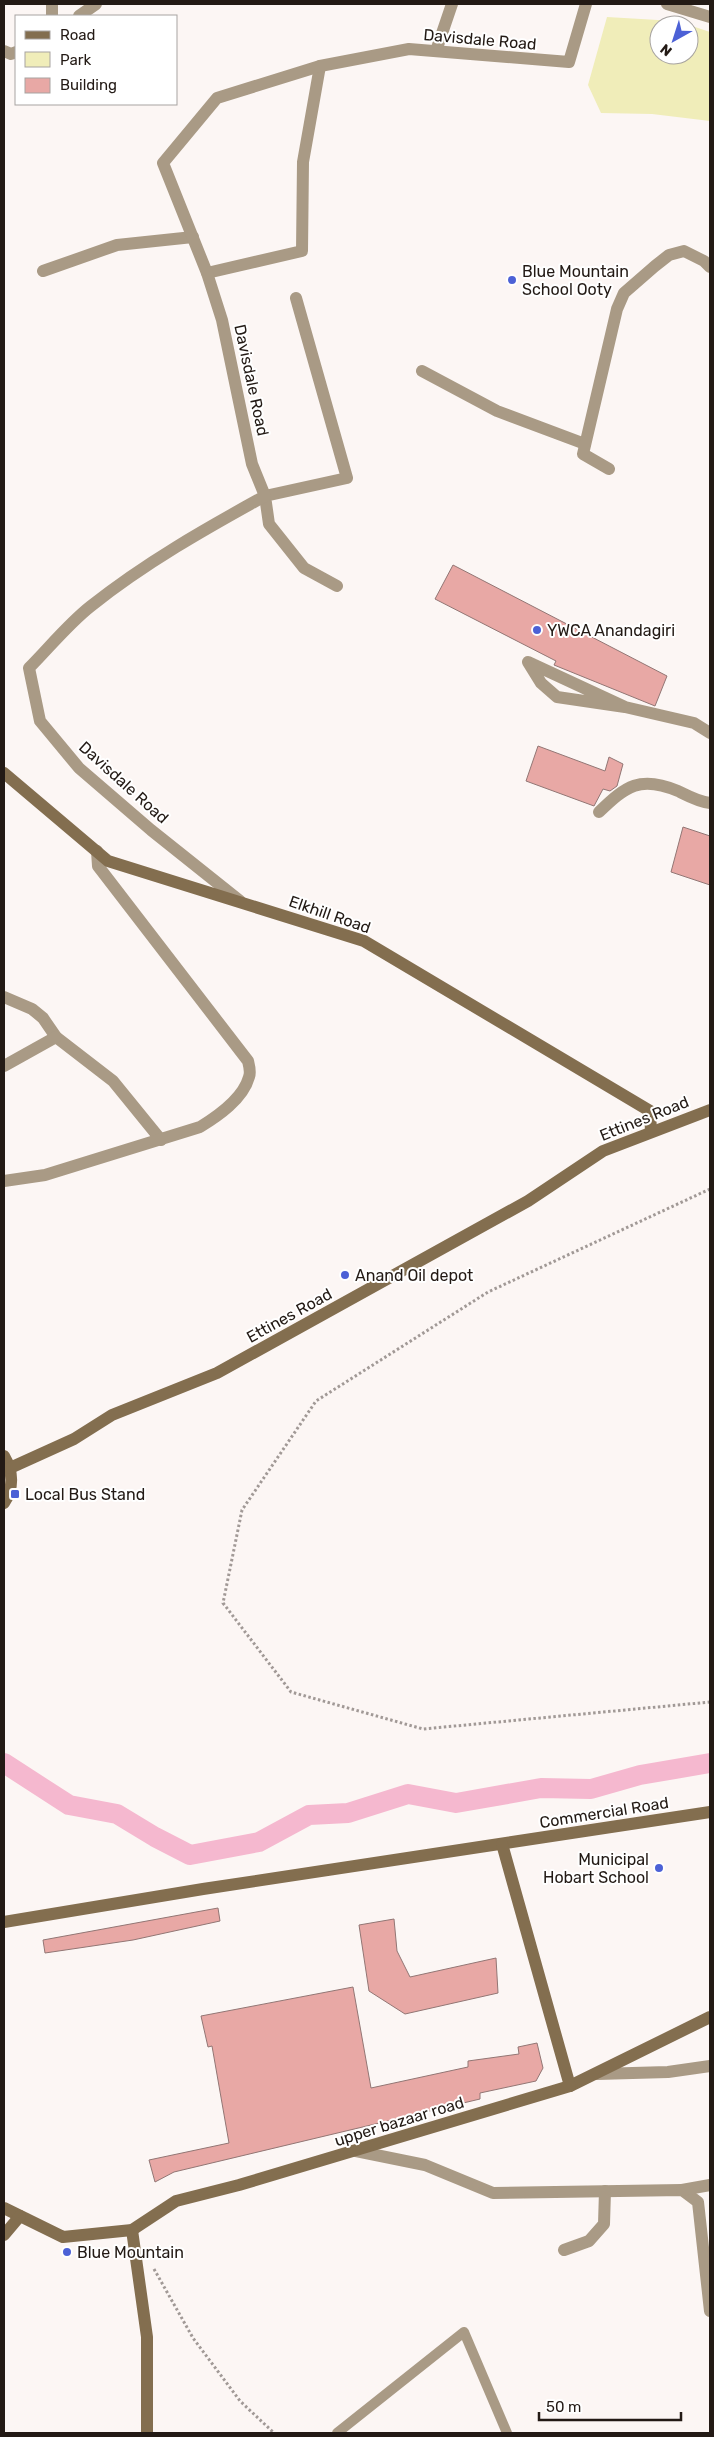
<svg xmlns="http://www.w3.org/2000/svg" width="714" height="2437" viewBox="0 0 714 2437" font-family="Rubik,sans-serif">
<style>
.green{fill:#f0edb9}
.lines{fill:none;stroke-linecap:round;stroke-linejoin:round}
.canal{stroke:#f5b8cf;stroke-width:20}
.building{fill:#e8a8a5;stroke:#927674}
.path{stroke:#a19996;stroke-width:3;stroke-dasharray:2.5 2.5;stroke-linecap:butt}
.lane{stroke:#a99a85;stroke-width:10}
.street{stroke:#a99a85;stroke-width:12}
.secondary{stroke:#836e4f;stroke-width:12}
.poi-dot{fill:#4c61d6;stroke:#fff;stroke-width:2}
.labels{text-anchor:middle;stroke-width:4;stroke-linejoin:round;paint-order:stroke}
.street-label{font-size:16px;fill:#231a15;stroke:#fff}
.poi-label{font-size:16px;fill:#231a15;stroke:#fff;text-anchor:start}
</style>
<rect width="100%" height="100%" fill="#fcf6f4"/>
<path class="green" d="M607 17 675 21 688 25H659V55H689V25L710 32V121L652 114 601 113 588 85Z"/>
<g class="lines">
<path class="canal" d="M4 1763 69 1805 117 1814 155 1837 190 1855 259 1842 309 1815 348 1813 408 1794 456 1803 541 1788 591 1789 640 1775 710 1763"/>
</g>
<g class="building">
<path d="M453 565 667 676 655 706 554 665 556 661 435 599Z"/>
<path d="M538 746 605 771 609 757 623 764 617 786 610 791 603 789 594 806 526 781Z"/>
<path d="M683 827 710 836V885L671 872Z"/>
<path d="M218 1908 220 1921 133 1940 45 1953 43 1940Z"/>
<path d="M394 1919 397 1951 410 1977 496 1958 498 1993 405 2014 369 1991 359 1925Z"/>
<path d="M353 1987 371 2088 468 2067V2061L519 2054 518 2047 537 2043 543 2068 536 2081 480 2093V2099L174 2172 155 2182 149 2160 229 2143 212 2046 208 2047 201 2016Z"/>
</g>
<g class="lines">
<g class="path">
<path d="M710 1189 488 1292 316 1401 242 1510 223 1603 291 1692 423 1729 710 1702"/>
<path d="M154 2269 193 2338 240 2401 274 2433"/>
</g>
<path class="lane" d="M337 2433 464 2332 507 2433"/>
<g class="street">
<path d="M52 4V16"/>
<path d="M667 4 710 17"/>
<path d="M79 16 96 4"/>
<path d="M4 51 11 54 16 52"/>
<path d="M436 51 452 4"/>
<path d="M43 271 117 245 193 237"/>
<path d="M207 273 302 251 303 162 320 66"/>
<path d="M296 298 347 478 265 496 269 524 304 568 337 586"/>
<path d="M422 371 497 411 585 444"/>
<path d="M609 469 583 454 617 309 624 293 655 266 669 255 684 251 704 261 710 267"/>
<path d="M625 707 528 662 541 683 557 697 625 707 694 723 710 733"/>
<path d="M599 812C626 786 640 775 678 791 688 796 699 802 710 803"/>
<path d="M240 901 151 830 79 768 40 721 29 668C49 648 68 624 91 606 145 563 205 529 265 496L252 464 222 320 207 273 163 163 217 98 320 66 409 49 569 62 586 4"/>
<path d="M4 997 32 1009 43 1018 56 1037 113 1081 161 1140"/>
<path d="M4 1066 56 1037"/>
<path d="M4 1181 45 1175 200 1127C218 1116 243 1099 249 1077 251 1072 249 1065 248 1061L98 866 97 851"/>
<path d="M597 2074 668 2072 710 2066"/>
<path d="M356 2151 425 2165 493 2193 682 2190 698 2202 710 2311"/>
<path d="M682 2190 710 2185"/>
<path d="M564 2250 589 2241 604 2224 605 2191"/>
</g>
<g class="secondary">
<path d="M4 773 108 861 364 941 650 1111 651 1131"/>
<path d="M4 1456C13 1471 14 1488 4 1503"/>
<path d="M10 1468 74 1439 112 1415 217 1373 528 1201 603 1151 710 1110"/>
<path d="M4 1922 203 1889 710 1812"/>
<path d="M570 2086 710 2017"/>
<path d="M4 2208 63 2237 132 2230 176 2201 239 2185 570 2086 502 1844"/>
<path d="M132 2230 147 2337V2433"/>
<path d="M4 2235 20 2216"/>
</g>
</g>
<g class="poi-dot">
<circle cx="512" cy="280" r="5"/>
<circle cx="537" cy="630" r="5"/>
<circle cx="345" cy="1275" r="5"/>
<rect x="10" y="1489" width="10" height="10" rx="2.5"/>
<circle cx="659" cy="1868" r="5"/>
<circle cx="67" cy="2252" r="5"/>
</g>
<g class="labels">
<g class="street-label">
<text transform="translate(480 39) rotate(5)" y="6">Davisdale Road</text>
<text transform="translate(252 380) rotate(78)" y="6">Davisdale Road</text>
<text transform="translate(124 782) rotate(42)" y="6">Davisdale Road</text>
<text transform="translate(330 914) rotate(19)" y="6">Elkhill Road</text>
<text transform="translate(644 1118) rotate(-22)" y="6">Ettines Road</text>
<text transform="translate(289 1315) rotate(-29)" y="6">Ettines Road</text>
<text transform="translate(604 1812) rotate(-9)" y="6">Commercial Road</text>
<text transform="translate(399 2121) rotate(-17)" y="6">upper bazaar road</text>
</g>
<g class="poi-label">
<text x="522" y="277">Blue Mountain<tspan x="522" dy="18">School Ooty</tspan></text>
<text x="547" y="636">YWCA Anandagiri</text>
<text x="355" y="1281">Anand Oil depot</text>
<text x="25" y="1500">Local Bus Stand</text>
<text x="649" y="1865" text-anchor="end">Municipal<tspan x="649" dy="18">Hobart School</tspan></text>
<text x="77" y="2258">Blue Mountain</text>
</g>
</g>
<rect width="714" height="2437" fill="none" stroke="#231a15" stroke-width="10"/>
<rect x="15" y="15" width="162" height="90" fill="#ffffff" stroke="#a7a3a1"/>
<rect x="25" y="31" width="25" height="8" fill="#836e4f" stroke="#a7a3a1"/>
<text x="60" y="40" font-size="15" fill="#231a15">Road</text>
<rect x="25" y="52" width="25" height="15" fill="#f0edb9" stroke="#a7a3a1"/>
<text x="60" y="65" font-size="15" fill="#231a15">Park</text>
<rect x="25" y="78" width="25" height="15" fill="#e8a8a5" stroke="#a7a3a1"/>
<text x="60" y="90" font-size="15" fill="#231a15">Building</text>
<g transform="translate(674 40) rotate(219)"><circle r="24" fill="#ffffff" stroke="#a7a3a1"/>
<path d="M0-4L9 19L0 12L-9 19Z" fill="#4c61d6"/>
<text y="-8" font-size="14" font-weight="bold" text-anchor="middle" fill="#231a15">N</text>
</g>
<path d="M539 2412v8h142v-8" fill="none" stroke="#231a15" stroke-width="2.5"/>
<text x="546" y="2412" font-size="15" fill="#231a15" stroke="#ffffff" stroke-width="4" paint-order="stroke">50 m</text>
</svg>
